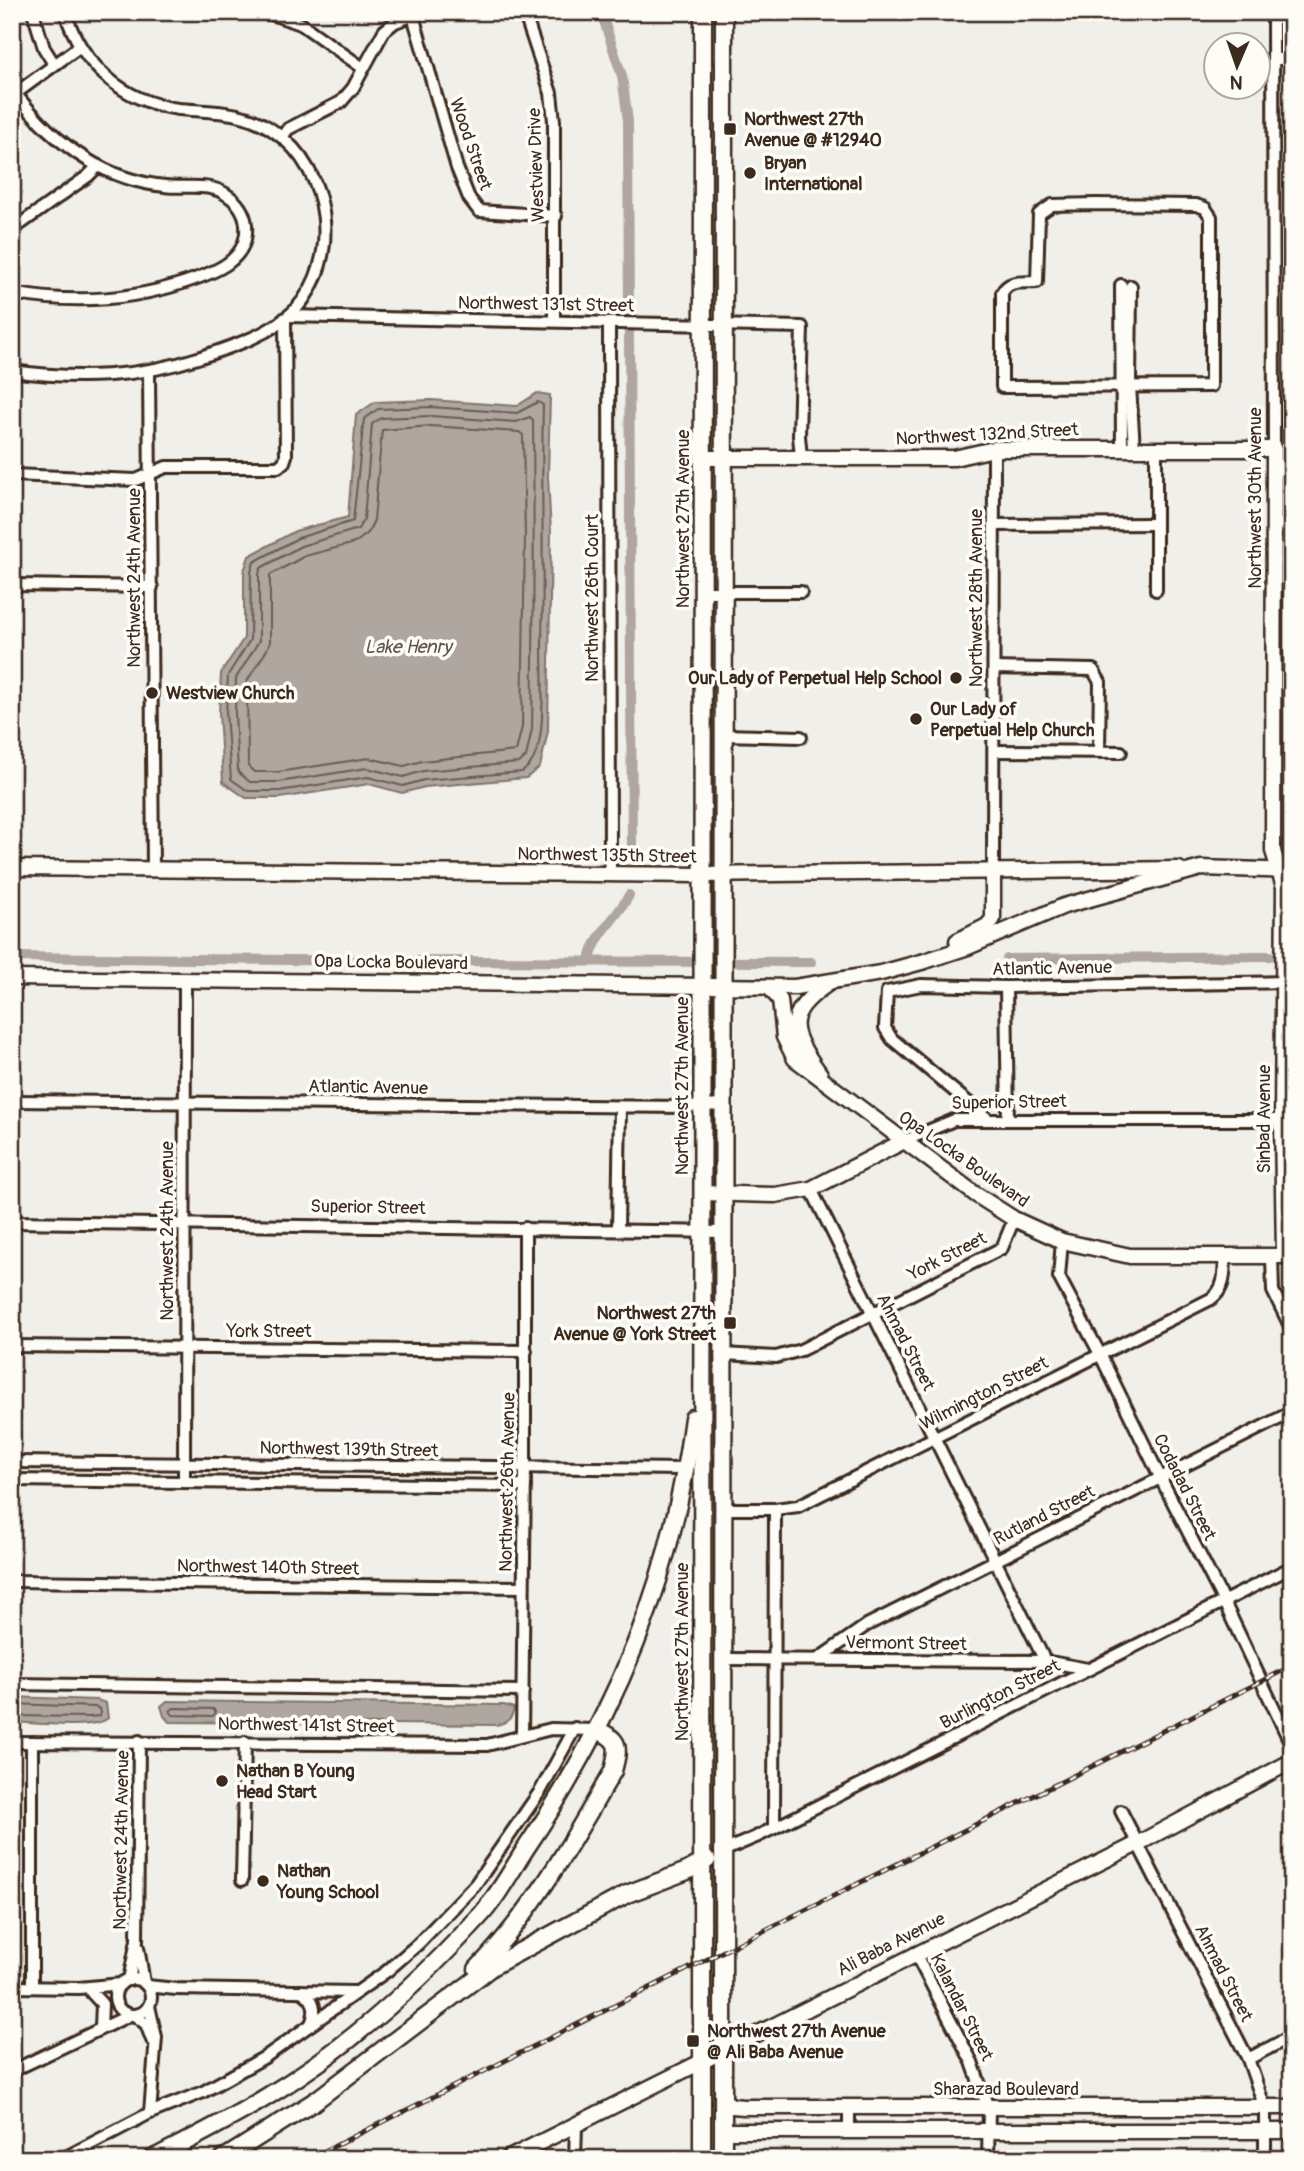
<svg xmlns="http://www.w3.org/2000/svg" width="1304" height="2171" viewBox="0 0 1304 2171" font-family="Pangolin,sans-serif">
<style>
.water{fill:#aea69f;stroke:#80746b;stroke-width:2}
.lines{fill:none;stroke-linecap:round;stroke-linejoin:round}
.shore{stroke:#695c52;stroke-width:2}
.canal{stroke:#aea69f;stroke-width:10}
.street-casing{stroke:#3b2a1e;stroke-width:16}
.secondary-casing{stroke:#3b2a1e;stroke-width:19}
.primary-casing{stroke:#3b2a1e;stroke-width:21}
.street{stroke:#fdfcf7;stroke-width:10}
.secondary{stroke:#fdfcf7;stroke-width:14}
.primary{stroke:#fdfcf7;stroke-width:16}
.rail-casing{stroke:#3b2a1e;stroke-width:5}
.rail{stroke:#fdfcf7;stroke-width:2.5;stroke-dasharray:8;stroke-linecap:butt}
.poi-dot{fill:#3b2a1e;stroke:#fdfcf7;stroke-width:2.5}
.labels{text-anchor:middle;stroke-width:7;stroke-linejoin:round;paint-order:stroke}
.poi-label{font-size:18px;font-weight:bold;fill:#3b2a1e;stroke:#fdfcf7;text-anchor:start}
.street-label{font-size:18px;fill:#3b2a1e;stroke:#fdfcf7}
.water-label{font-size:19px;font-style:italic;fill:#63554b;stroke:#fdfcf7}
</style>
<rect width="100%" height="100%" fill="#f1efea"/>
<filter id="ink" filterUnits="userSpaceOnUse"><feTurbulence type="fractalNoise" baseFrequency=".0143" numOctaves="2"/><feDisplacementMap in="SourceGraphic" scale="14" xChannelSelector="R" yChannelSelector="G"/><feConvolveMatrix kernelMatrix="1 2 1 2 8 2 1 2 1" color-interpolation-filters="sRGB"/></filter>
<g filter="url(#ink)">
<g class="water">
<path d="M537 393 550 395 548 476 551 533 548 731 540 767 526 778 425 787 402 793 369 784 280 798H246L223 782 219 713 221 673 244 638V571L249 556 295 531 348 517 356 415 375 402 431 400 517 406Z"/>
<path d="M12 1697 97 1700 106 1703 108 1718C96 1730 32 1723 12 1722Z"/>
<path d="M167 1701 504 1705 514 1708C512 1719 507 1723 496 1725L169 1722 164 1716 161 1706Z"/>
</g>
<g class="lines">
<g class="shore">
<path d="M538 402 543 405C541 485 544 564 542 644 542 672 544 702 541 730 539 746 536 762 522 772L424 780 403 786 368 777 279 791H248L231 779 226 713 228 675 250 640 251 572 254 562 298 538 353 521 364 419 378 409 431 407 517 413Z"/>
<path d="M431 416 516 422 530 417 533 420C534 523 534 626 532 729L526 757 519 763 423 771 403 777 367 768 279 782H250L238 772 235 713 236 678 259 641V574L261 568 301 546 358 529 364 519 372 424 381 418Z"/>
<path d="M431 426 519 432 523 435 525 536 522 727 516 751 422 761 404 766 369 758 278 772H254L248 766 247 681 265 653 270 643V575L305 556 355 543 368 533 374 520 382 430Z"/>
<path d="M12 1704 95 1707 100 1709 101 1713 99 1716 89 1717 12 1716"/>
<path d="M174 1708 213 1709 216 1712 213 1716 173 1715 170 1711Z"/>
</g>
<g class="canal">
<path d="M601 12 622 76 628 121 629 316"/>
<path d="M629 332 632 853"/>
<path d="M12 957 383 961 811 962"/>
<path d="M1007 959 1270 956"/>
<path d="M590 961C594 934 617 919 629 895"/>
</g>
<g class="street-casing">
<g id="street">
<path d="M33 12 44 48 54 64"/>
<path d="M265 12 301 24 363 68"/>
<path d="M412 12 457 168 469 198 479 211 556 216"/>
<path d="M524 12 551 93 554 121V321"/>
<path d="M1273 12 1274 449"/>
<path d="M1273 59H1292"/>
<path d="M12 96 79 47"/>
<path d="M282 137 288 129 341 102 353 88 384 31 395 22 422 12"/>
<path d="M1095 204 1196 205 1205 208 1211 217V386L1002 387V293C1009 279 1024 283 1037 282L1039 214 1052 205Z"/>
<path d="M12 230 88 176 98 166"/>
<path d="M1121 285 1122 448"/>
<path d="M1131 286 1130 386 1134 448"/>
<path d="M12 293C71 304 129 301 186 282 213 273 249 261 246 225 245 213 238 202 227 195 210 182 185 189 165 186 102 180 53 142 15 93"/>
<path d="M288 316 802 327 799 436 801 457"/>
<path d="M609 323 610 874"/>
<path d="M12 371C77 380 138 378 201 357 231 347 272 334 295 310 342 259 331 171 275 132 246 110 213 112 179 109 123 102 82 65 65 12"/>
<path d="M149 371 153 869"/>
<path d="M1156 448V590"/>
<path d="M12 475 136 480 166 467H278L284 462 286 456 285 318"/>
<path d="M1275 524H1292"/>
<path d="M994 525 1156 524"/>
<path d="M12 585 152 587"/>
<path d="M702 592H801"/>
<path d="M994 668 1093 670 1100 682 1099 751"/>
<path d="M723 735 801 737"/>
<path d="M994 751 1121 752"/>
<path d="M993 873 994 449"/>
<path d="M1006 987 1008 1120"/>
<path d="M12 1101 685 1107 722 1105"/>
<path d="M988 1119 892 1039 885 1028 887 992 921 985 1006 987 1292 982"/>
<path d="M904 1141 954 1120H1292"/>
<path d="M811 1189 1045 1661"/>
<path d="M12 1222 723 1232"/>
<path d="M618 1229 620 1107"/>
<path d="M1062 1241 1059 1277 1100 1354 1160 1477 1224 1602 1292 1746"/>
<path d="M1272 1256 1273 1291 1292 1330"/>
<path d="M12 1346 526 1351"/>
<path d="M723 1354 776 1357 801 1350 1002 1248 1014 1219"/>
<path d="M12 1462 685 1469"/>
<path d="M12 1480 525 1486"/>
<path d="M184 1482 185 980"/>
<path d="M723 1509H775L798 1506 1211 1299C1226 1288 1224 1273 1225 1256"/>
<path d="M12 1581 523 1587"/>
<path d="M723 1659 1045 1661 1088 1669"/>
<path d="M818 1659 867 1625 1292 1412"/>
<path d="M12 1684 523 1691"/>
<path d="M522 1736 525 1468V1228"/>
<path d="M12 1742 487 1745 551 1729 596 1730"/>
<path d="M1121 1811 1248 2059 1265 2108V2159"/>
<path d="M774 1828 775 1509"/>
<path d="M723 1851 756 1837 1292 1567"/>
<path d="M242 1880 245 1742"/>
<path d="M138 1947 144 1983"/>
<path d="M915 1953 972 2062 986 2102 989 2108 988 2159"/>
<circle cx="133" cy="1997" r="18"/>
<path d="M129 1980 137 1940 139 1741"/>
<path d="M147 1986 176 1989 357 1992"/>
<path d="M12 1987 79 1988 121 1984"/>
<path d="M32 1987V1742"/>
<path d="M301 1991C315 1999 317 2010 311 2024"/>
<path d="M91 1992 102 2004 101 2027"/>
<path d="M149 2006 156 2037 150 2113"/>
<path d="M134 2015 146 2024 152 2040"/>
<path d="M1248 2059 1292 2036"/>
<path d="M12 2071 130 2015"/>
<path d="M849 2132V2108"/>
<path d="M62 2159 150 2113 203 2092 265 2057 387 1971 418 1944 475 1885 541 1790 575 1728"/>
<path d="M575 2159 576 2125"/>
</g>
</g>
<g class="secondary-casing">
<g id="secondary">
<path d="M702 458H954L994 449H1274L1273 851 1284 887 1282 1120 1284 1256"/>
<path d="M12 868 701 875 1179 869"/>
<path d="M957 941 987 926 993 919V873"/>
<path d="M12 978 795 987 881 973 925 961 968 947 1064 906 1201 868 1292 871"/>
<path d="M769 987 780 1000 784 1037 795 1059 975 1194 1014 1219 1062 1241 1130 1256H1292"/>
<path d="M820 1074C791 1032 781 1016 829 983"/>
<path d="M702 1193 775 1195 811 1189 904 1141"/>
<path d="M723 2100 732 2106 744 2107H1292"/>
<path d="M723 2131H1292"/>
<path d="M507 2159 1139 1843 1292 1761"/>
</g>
</g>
<g class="primary-casing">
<g id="primary">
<path d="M477 1969C535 1909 571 1843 613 1771 619 1748 621 1739 596 1730"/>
<path d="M152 2159C191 2139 231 2119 268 2096 346 2049 417 1985 478 1918 497 1898 511 1871 526 1848 616 1715 673 1578 693 1418"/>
<path d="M223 2159 315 2101 493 1966 627 1894 687 1871 707 1860"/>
<path d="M702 2159 703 12"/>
<path d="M723 2159 724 12"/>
</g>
</g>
<use href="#street" class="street"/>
<use href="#secondary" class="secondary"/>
<use href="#primary" class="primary"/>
<g class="rail-casing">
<path id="rail" d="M309 2159 1292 1666"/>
</g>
<use href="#rail" class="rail"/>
</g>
</g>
<g class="poi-dot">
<rect x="723" y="122" width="14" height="14" rx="3.5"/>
<circle cx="750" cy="173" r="7"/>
<circle cx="956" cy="678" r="7"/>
<circle cx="152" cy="693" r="7"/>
<circle cx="916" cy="719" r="7"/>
<rect x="723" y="1316" width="14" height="14" rx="3.5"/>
<circle cx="222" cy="1781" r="7"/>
<circle cx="263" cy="1881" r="7"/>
<rect x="686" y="2034" width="14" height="14" rx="3.5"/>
</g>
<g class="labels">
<g class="poi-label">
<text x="744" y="125">Northwest 27th<tspan x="744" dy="21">Avenue @ #12940</tspan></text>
<text x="764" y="169">Bryan<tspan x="764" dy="21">International</tspan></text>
<text x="942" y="684" text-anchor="end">Our Lady of Perpetual Help School</text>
<text x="166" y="699">Westview Church</text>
<text x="930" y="715">Our Lady of<tspan x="930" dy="21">Perpetual Help Church</tspan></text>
<text x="716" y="1319" text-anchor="end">Northwest 27th<tspan x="716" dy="21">Avenue @ York Street</tspan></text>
<text x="236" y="1777">Nathan B Young<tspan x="236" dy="21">Head Start</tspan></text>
<text x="277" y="1877">Nathan<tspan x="277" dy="21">Young School</tspan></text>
<text x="707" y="2037">Northwest 27th Avenue<tspan x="707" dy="21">@ Ali Baba Avenue</tspan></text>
</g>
<g class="street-label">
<text transform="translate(471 144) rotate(71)" y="6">Wood Street</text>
<text transform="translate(536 165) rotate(-92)" y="6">Westview Drive</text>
<text transform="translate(546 304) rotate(1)" y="6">Northwest 131st Street</text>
<text transform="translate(987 434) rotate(-3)" y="6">Northwest 132nd Street</text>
<text transform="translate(1255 498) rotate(-90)" y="6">Northwest 30th Avenue</text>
<text transform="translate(683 519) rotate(-90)" y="6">Northwest 27th Avenue</text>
<text transform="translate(134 578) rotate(-90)" y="6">Northwest 24th Avenue</text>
<text transform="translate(592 598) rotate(-90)" y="6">Northwest 26th Court</text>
<text transform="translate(976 598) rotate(-90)" y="6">Northwest 28th Avenue</text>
<text transform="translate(607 855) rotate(1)" y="6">Northwest 135th Street</text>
<text transform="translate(391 962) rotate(1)" y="6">Opa Locka Boulevard</text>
<text transform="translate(1052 968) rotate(-1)" y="6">Atlantic Avenue</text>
<text transform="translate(682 1086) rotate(-90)" y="6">Northwest 27th Avenue</text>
<text transform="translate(368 1087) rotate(1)" y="6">Atlantic Avenue</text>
<text transform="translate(1009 1102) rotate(-1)" y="6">Superior Street</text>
<text transform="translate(1264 1119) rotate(-90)" y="6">Sinbad Avenue</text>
<text transform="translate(964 1159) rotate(35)" y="6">Opa Locka Boulevard</text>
<text transform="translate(368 1207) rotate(1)" y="6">Superior Street</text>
<text transform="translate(167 1231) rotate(-90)" y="6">Northwest 24th Avenue</text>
<text transform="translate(947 1256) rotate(-27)" y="6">York Street</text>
<text x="269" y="1337">York Street</text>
<text transform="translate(906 1342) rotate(63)" y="6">Ahmad Street</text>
<text transform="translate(984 1393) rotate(-27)" y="6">Wilmington Street</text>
<text transform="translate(349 1449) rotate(1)" y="6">Northwest 139th Street</text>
<text transform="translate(507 1482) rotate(-89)" y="6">Northwest 26th Avenue</text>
<text transform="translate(1185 1487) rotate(63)" y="6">Codadad Street</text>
<text transform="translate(1044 1515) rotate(-27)" y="6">Rutland Street</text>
<text transform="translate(268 1567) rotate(1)" y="6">Northwest 140th Street</text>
<text transform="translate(906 1643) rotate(1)" y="6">Vermont Street</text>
<text transform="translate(682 1652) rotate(-90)" y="6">Northwest 27th Avenue</text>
<text transform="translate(1000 1694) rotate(-27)" y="6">Burlington Street</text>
<text transform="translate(306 1725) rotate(1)" y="6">Northwest 141st Street</text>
<text transform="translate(121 1840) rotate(-89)" y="6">Northwest 24th Avenue</text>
<text transform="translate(891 1944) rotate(-27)" y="6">Ali Baba Avenue</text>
<text transform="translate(1224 1973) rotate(63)" y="6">Ahmad Street</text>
<text transform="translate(962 2007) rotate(63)" y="6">Kalandar Street</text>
<text x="1006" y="2095">Sharazad Boulevard</text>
</g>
<g class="water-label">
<text x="408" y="653">Lake Henry</text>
</g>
</g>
<rect width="1304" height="2171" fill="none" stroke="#fdfcf7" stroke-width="42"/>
<rect x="21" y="21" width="1262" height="2129" fill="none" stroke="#3b2a1e" stroke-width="2.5" filter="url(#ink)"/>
<g transform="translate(1237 66) rotate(182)"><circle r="33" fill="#fdfcf7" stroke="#afa8a0" stroke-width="2"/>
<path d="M0-5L12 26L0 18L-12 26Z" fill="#3b2a1e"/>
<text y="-10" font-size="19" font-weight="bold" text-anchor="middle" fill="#3b2a1e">N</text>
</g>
</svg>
